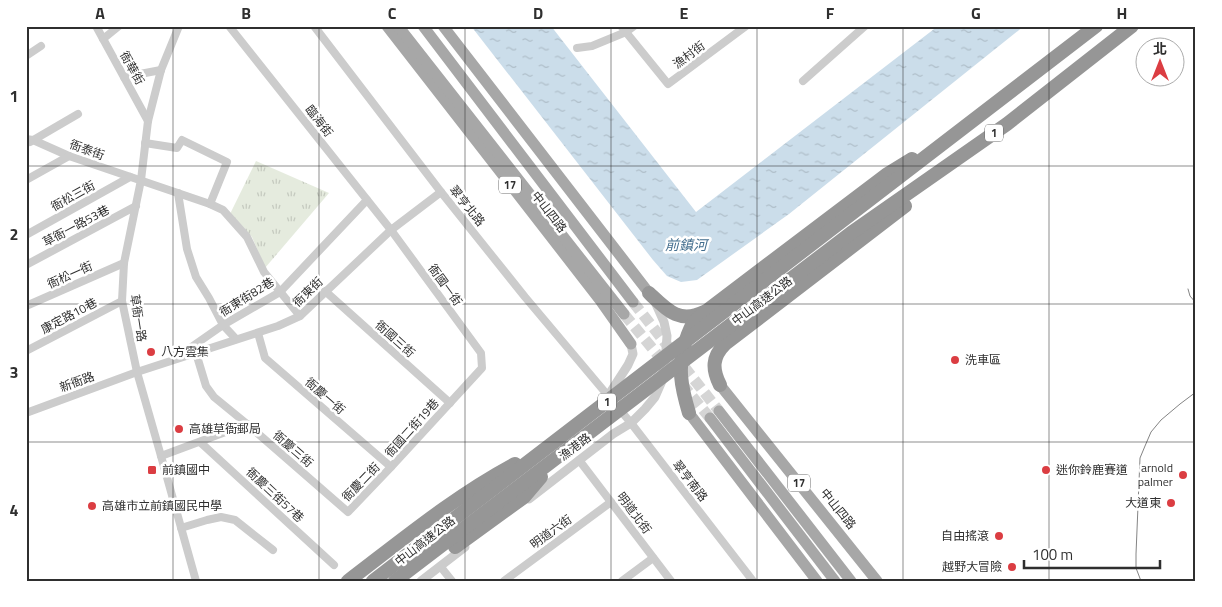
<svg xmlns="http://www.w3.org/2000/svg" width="1222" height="607" viewBox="0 0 1222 607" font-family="'Titillium Web','Noto Sans TC',sans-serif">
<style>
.park{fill:url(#park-tufts)}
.water{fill:url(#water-ripples)}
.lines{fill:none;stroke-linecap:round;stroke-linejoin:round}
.primary-tunnel{stroke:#d5d5d5;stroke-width:11;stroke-dasharray:11 5.5;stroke-linecap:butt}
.minor{stroke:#ccc;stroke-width:8}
.tertiary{stroke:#ccc;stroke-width:9}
.primary{stroke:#a7a7a7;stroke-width:11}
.motorway{stroke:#969696;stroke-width:14}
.tram{stroke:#848484;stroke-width:1}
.grid{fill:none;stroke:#2f2f2f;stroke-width:1;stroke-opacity:0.55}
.poi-dot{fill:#db3d42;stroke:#fff;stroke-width:2}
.labels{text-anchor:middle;stroke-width:5;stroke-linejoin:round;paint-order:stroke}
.shield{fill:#fff;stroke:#6d6d6d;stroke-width:1}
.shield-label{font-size:11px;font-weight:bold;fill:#2f2f2f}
.street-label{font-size:12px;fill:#2f2f2f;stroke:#fff}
.poi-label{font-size:12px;fill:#2f2f2f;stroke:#fff;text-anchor:start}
.water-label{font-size:14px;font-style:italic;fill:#426d8d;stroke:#fff}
.neatline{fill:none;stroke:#2f2f2f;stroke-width:2}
.grid-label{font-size:16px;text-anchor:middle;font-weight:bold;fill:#2f2f2f}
</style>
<defs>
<pattern id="park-tufts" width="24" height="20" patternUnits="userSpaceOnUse" patternTransform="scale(1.25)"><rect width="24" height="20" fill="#e5ebde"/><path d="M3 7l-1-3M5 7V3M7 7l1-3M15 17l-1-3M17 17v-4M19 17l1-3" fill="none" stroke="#c5cabf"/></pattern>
<pattern id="water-ripples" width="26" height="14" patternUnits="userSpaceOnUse" patternTransform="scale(1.25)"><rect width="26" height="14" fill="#cbddea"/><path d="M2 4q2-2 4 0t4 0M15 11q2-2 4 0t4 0" fill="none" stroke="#afbec9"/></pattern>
</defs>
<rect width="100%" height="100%" fill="#fff"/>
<path class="park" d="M256 161 329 193 265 268 252 237 230 214Z"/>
<path class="water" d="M471 26H551L696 212 938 26H1024L789 214 697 280 681 282 667 276 653 260Z"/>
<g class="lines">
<g class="primary-tunnel">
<path d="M633 302 719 411"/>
<path d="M624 314 667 366"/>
<path d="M682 384 710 418"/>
</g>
<g class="minor">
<path d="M96 26 148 121"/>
<path d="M179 26 161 70 148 121 141 180 124 263 122 301 137 372 161 456 196 581"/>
<path d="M314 26 441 192 525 297 631 423 753 581"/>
<path d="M621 26 668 84 746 26"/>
<path d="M103 39 119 26"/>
<path d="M577 48 592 46 626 32 634 26"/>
<path d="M26 56 41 46"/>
<path d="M124 77 161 70"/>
<path d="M803 81 865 26"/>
<path d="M26 139 33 140 69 156 210 204 223 210 247 237 264 272 300 316"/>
<path d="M30 142 78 114"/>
<path d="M145 143 177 148 182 140 227 162 210 204"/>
<path d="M26 180 69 156"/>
<path d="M178 193 187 249 196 277 209 298 223 325 236 339"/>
<path d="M26 235 130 177"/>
<path d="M26 265 136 206"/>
<path d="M325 291 450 403"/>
<path d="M26 306 124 263"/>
<path d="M258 333 265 358 391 467"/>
<path d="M26 351 122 301"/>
<path d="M196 353 206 386 214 397 247 424 348 512 391 467 482 368 481 353 391 230 229 26"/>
<path d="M180 355 223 325 280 292 367 200"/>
<path d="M26 413 137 372 278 326 300 316 391 230 441 192"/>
<path d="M200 442 334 565"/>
<path d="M161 456 247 424"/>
<path d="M579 460 671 581"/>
<path d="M181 528 207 520 221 517 235 520 273 550"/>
<path d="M440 566 452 581"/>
<path d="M504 581 611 502"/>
<path d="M622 581 653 558"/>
</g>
<g class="tertiary">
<path d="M605 398 608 396 628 365 633 354 631 344"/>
<path d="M529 499 613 434 631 423 645 409 655 397 662 381 666 350 667 336 664 322 655 302"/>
<path d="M421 581 465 547"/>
</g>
<g class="primary">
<path d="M387 26 600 300 631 344"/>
<path d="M398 26 624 314"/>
<path d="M423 26 633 302"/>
<path d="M443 26 649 293"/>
<path d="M720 385 877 581"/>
<path d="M719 411 851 581"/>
<path d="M689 413 817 581"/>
<path d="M710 418 835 581"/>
</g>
<g class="motorway">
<path d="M649 293C667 310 679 324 704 312"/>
<path d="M720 385C712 369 712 357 725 344L905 206"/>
<path d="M689 413C681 386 677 367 686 340 688 334 690 328 694 322 697 319 701 315 705 312L886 175 912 159"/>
<path d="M455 547 524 497 541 477"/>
<path d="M348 581C402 540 455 496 515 464"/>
<path d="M373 581 1096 26"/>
<path d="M395 581 851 233 1007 124 1132 26"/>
</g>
<g class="tram">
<path d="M1188 289 1190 296 1196 303"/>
<path d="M1141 581 1136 568V554L1140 458 1145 446 1151 432 1161 420 1180 404 1196 392"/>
</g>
</g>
<path class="grid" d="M173 26V581M319 26V581M465 26V581M611 26V581M757 26V581M903 26V581M1049 26V581M26 166H1196M26 304H1196M26 442H1196"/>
<g class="poi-dot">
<circle cx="151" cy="352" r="5"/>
<circle cx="955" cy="360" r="5"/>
<circle cx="179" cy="429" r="5"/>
<rect x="147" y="465" width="10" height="10" rx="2.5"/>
<circle cx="1046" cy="470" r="5"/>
<circle cx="1183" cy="475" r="5"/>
<circle cx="1171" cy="503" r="5"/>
<circle cx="92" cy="506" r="5"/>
<circle cx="999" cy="536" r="5"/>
<circle cx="1012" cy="567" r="5"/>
</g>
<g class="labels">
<g class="shield">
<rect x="985" y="124.5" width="18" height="17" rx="4"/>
<rect x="499" y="176.5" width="22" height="17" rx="4"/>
<rect x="598" y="393.5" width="18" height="17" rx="4"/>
<rect x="788" y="474.5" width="22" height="17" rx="4"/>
</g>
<g class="shield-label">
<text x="994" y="137">1</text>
<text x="510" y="189">17</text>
<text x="607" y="406">1</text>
<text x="799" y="487">17</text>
</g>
<g class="street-label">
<text transform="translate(689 55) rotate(-37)" y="4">漁村街</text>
<text transform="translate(132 68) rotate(61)" y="4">衙華街</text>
<text transform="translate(319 121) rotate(52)" y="4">臨海街</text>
<text transform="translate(87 150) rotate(20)" y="4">衙泰街</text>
<text transform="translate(73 196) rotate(-29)" y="4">衙松三街</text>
<text transform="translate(467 206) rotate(51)" y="4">翠亨北路</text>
<text transform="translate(549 212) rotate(52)" y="4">中山四路</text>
<text transform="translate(76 226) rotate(-28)" y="4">草衙一路53巷</text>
<text transform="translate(70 275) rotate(-24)" y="4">衙松一街</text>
<text transform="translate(445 285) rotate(54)" y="4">衙國一街</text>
<text transform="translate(308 292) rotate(-44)" y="4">衙東街</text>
<text transform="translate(247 297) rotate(-32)" y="4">衙東街82巷</text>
<text transform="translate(762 301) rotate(-37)" y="4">中山高速公路</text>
<text transform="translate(69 316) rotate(-28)" y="4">康定路10巷</text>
<text transform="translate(138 318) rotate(81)" y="4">草衙一路</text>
<text transform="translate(395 339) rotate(42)" y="4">衙國三街</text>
<text transform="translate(77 382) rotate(-20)" y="4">新衙路</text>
<text transform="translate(325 396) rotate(41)" y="4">衙慶一街</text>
<text transform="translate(412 428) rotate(-48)" y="4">衙國二街19巷</text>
<text transform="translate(575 447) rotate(-37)" y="4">漁港路</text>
<text transform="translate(293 449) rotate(41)" y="4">衙慶三街</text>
<text transform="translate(690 481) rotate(52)" y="4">翠亨南路</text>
<text transform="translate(361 482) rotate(-46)" y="4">衙慶二街</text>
<text transform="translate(275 495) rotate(43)" y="4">衙慶三街57巷</text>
<text transform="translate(838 509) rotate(51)" y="4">中山四路</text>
<text transform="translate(634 513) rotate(53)" y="4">明道北街</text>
<text transform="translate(551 532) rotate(-36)" y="4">明道六街</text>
<text transform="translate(425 541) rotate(-38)" y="4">中山高速公路</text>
</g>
<g class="poi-label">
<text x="161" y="356">八方雲集</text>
<text x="965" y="364">洗車區</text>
<text x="189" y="433">高雄草衙郵局</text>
<text x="1173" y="472" text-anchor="end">arnold<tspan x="1173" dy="14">palmer</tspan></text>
<text x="162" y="474">前鎮國中</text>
<text x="1056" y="474">迷你鈴鹿賽道</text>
<text x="1161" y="507" text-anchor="end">大道東</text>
<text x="102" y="510">高雄市立前鎮國民中學</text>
<text x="989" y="540" text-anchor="end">自由搖滾</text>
<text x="1002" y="571" text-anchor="end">越野大冒險</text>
</g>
<g class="water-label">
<text x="686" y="250">前鎮河</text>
</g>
</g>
<rect width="1222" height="607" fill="none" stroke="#ffffff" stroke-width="55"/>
<g transform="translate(1160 62)"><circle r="24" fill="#ffffff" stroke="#acacac"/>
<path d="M0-4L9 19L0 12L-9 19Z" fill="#db3d42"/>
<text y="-8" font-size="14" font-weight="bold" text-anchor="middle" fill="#2f2f2f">北</text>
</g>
<path d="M1024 560v8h136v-8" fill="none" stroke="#2f2f2f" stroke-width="2.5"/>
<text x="1032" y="560" font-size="15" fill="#2f2f2f" stroke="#ffffff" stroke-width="4" paint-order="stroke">100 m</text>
<rect x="28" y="28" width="1166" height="552" class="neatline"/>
<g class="grid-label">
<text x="100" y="19">A</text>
<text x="246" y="19">B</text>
<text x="392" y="19">C</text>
<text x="538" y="19">D</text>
<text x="684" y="19">E</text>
<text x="830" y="19">F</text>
<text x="976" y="19">G</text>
<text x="1122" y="19">H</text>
<text x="14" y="102">1</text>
<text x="14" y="240">2</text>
<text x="14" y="378">3</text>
<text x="14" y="516">4</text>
</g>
</svg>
